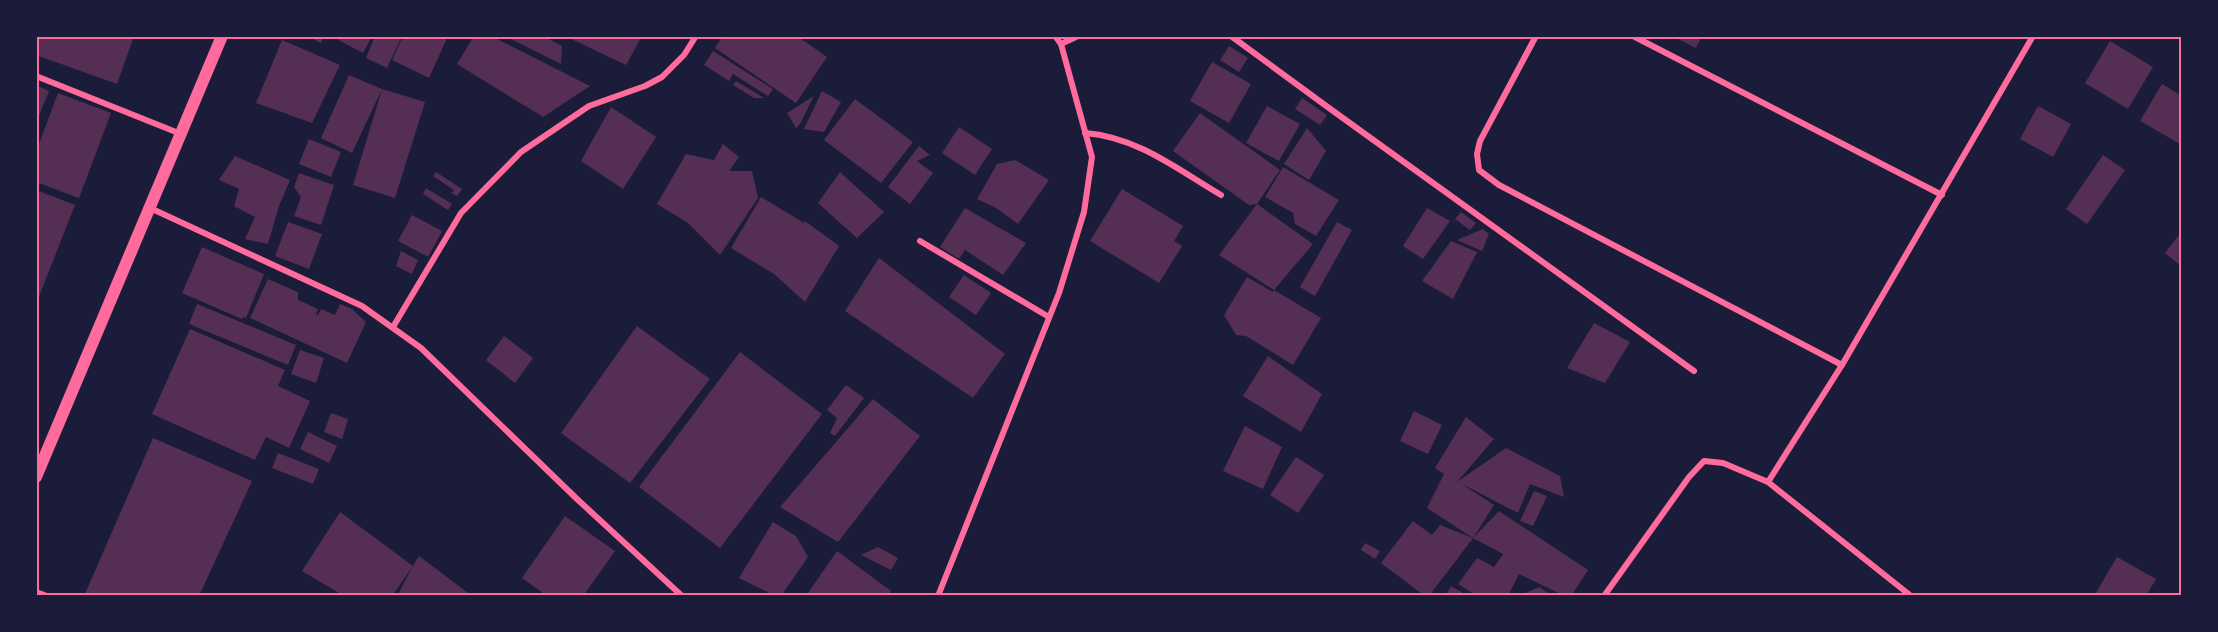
<svg xmlns="http://www.w3.org/2000/svg" width="2218" height="632" viewBox="0 0 2218 632" font-family="'Open Sans',sans-serif">
<style>
.building{fill:#542f53}
.lines{fill:none;stroke-linecap:round;stroke-linejoin:round}
.minor{stroke:#ff6b9d;stroke-width:6}
.secondary{stroke:#ff6b9d;stroke-width:12}
.neatline{fill:none;stroke:#ff6b9d;stroke-width:2}
</style>
<rect width="100%" height="100%" fill="#1b1b3a"/>
<g class="building">
<path d="M36 36H134L117 84 36 55Z"/>
<path d="M307 36H324L321 43Z"/>
<path d="M331 36H372L363 53Z"/>
<path d="M375 36H402L387 68 366 58Z"/>
<path d="M403 36H448L429 78 392 60Z"/>
<path d="M474 36H491L590 86 543 117 457 64Z"/>
<path d="M505 36H543L562 46 561 64Z"/>
<path d="M565 36H642L626 65Z"/>
<path d="M723 36H797L827 57 796 103 715 48Z"/>
<path d="M1672 36H1702L1696 48Z"/>
<path d="M282 40 340 65 312 123 256 103Z"/>
<path d="M2110 41 2153 67 2128 109 2085 83Z"/>
<path d="M1229 46 1248 58 1239 72 1220 60Z"/>
<path d="M713 51 773 89 768 96 733 74 729 81 704 65Z"/>
<path d="M1212 62 1251 84 1229 123 1190 101Z"/>
<path d="M349 75 382 89 352 153 321 138Z"/>
<path d="M736 81 764 98H754L733 85Z"/>
<path d="M2162 84 2182 96V145L2140 121Z"/>
<path d="M36 85 49 91 36 123Z"/>
<path d="M382 89 425 102 395 198 353 185Z"/>
<path d="M822 91 841 102 824 132 804 129Z"/>
<path d="M58 93 111 113 79 198 36 182V152Z"/>
<path d="M814 96 800 124 796 128 787 113Z"/>
<path d="M1302 98 1327 115 1320 125 1295 109Z"/>
<path d="M855 99 913 142 881 183 824 140Z"/>
<path d="M1267 106 1300 124 1279 161 1246 143Z"/>
<path d="M2038 106 2071 124 2053 157 2020 139Z"/>
<path d="M611 107 656 137 623 189 581 161Z"/>
<path d="M1200 113 1280 170 1257 204 1249 205 1173 151Z"/>
<path d="M959 127 992 149 975 175 942 153Z"/>
<path d="M1307 128 1326 151 1309 180 1284 164Z"/>
<path d="M309 139 341 152 331 177 299 164Z"/>
<path d="M723 144 739 157 729 171H752L758 198 720 255 688 223 657 204 686 154 714 160Z"/>
<path d="M919 146 930 155 917 161 933 173 910 204 888 187Z"/>
<path d="M2103 155 2125 170 2087 224 2066 209Z"/>
<path d="M235 156 290 180 279 206 268 244 245 239 255 217 234 206 239 189 219 180Z"/>
<path d="M1015 160 1049 180 1018 224 996 208 977 199 997 164Z"/>
<path d="M1283 167 1339 200 1316 236 1295 224 1293 213 1265 197Z"/>
<path d="M436 172 462 189 457 196 451 193 454 190 433 176Z"/>
<path d="M840 172 884 212 857 238 818 203Z"/>
<path d="M299 173 334 185 321 225 294 216 301 197 294 187Z"/>
<path d="M426 188 452 204 448 210 423 194Z"/>
<path d="M1122 189 1183 226 1174 241 1182 246 1159 283 1090 241Z"/>
<path d="M36 190 75 205 36 304Z"/>
<path d="M761 197 804 223 805 221 839 246 805 302 774 274 731 248Z"/>
<path d="M1257 204 1313 244 1274 290 1321 318 1293 365 1246 336 1236 335 1224 315 1247 277 1273 292 1274 290 1219 255Z"/>
<path d="M965 208 1026 243 1003 275 965 250 969 243 959 259 940 247Z"/>
<path d="M1427 208 1450 221 1423 259 1403 246Z"/>
<path d="M1461 212 1476 223 1470 230 1455 219Z"/>
<path d="M412 215 442 231 428 257 398 241Z"/>
<path d="M288 222 322 234 309 269 275 256Z"/>
<path d="M1337 222 1352 230 1315 296 1300 287Z"/>
<path d="M1483 229 1489 234 1482 251 1457 240Z"/>
<path d="M2182 231V267L2165 253Z"/>
<path d="M1451 241 1477 252 1453 299 1422 281Z"/>
<path d="M202 247 264 274 246 318 243 317 242 319 182 293Z"/>
<path d="M401 251 418 260 412 274 396 266Z"/>
<path d="M879 258 1005 354 973 398 845 311Z"/>
<path d="M964 275 991 293 976 315 949 297Z"/>
<path d="M268 279 298 292V300L318 309 316 314 318 315 321 309 335 315 340 304 352 309 366 322 347 363 250 318Z"/>
<path d="M197 304 296 345 288 365 189 324Z"/>
<path d="M1594 323 1630 342 1605 383 1567 368Z"/>
<path d="M637 326 710 379 630 483 561 433Z"/>
<path d="M190 329 285 370 278 386 310 401 289 448 266 437 255 460 152 414Z"/>
<path d="M504 336 533 358 515 383 486 360Z"/>
<path d="M300 350 324 358 316 383 291 374Z"/>
<path d="M740 352 822 414 720 548 639 487Z"/>
<path d="M1268 356 1322 394 1301 432 1243 396Z"/>
<path d="M846 385 864 398 835 436 830 433 837 418 827 410Z"/>
<path d="M873 399 920 436 838 542 780 507Z"/>
<path d="M1414 411 1442 425 1428 454 1400 441Z"/>
<path d="M331 413 348 419 342 439 324 432Z"/>
<path d="M1466 417 1494 439 1457 482 1506 448 1560 476 1564 497 1530 484 1518 513 1462 484 1494 505 1473 538 1427 508 1444 474 1435 468Z"/>
<path d="M1245 426 1282 447 1263 489 1223 471Z"/>
<path d="M308 432 337 446 329 463 300 449Z"/>
<path d="M153 438 252 481 199 596H84Z"/>
<path d="M278 453 319 469 313 484 272 468Z"/>
<path d="M1296 457 1324 475 1298 513 1270 495Z"/>
<path d="M1534 491 1547 496 1533 526 1520 521Z"/>
<path d="M1499 511 1588 570 1571 596H1565L1519 574 1508 596H1477L1458 584 1477 558 1494 567 1503 554 1473 538Z"/>
<path d="M340 512 413 566 419 556 472 596H397L413 566 392 596H344L302 571Z"/>
<path d="M565 516 615 551 583 596H547L522 578Z"/>
<path d="M1413 521 1432 535 1440 525 1473 538 1429 596H1425L1381 563Z"/>
<path d="M773 522 796 536 808 557 781 596H776L739 578Z"/>
<path d="M1365 543 1380 551 1375 559 1361 550Z"/>
<path d="M878 547 898 558 891 570 861 555Z"/>
<path d="M837 551 891 591 888 596H806Z"/>
<path d="M2117 557 2156 579 2146 596H2094Z"/>
<path d="M1451 586 1468 596H1445Z"/>
<path d="M1539 587 1553 596H1519Z"/>
</g>
<g class="lines">
<g class="minor">
<path d="M1231 36 1329 108 1694 371"/>
<path d="M1536 36 1480 141 1477 154 1479 170 1499 185 1842 365"/>
<path d="M1633 36 1942 195"/>
<path d="M1061 44 1078 36"/>
<path d="M36 76 181 134"/>
<path d="M1085 133C1137 137 1177 169 1221 195"/>
<path d="M150 208 362 306 421 348 577 499 682 596"/>
<path d="M920 241 1049 317"/>
<path d="M393 327 461 213 521 152 589 106 645 86 662 77 684 55 696 36"/>
<path d="M1768 482 1842 365 2033 36"/>
<path d="M36 592 47 596"/>
<path d="M938 596 1059 293 1084 212 1092 157 1061 44 1055 36"/>
<path d="M1604 596 1689 477 1704 461 1723 463 1768 482 1911 596"/>
</g>
<path class="secondary" d="M36 477 222 36"/>
</g>
<rect width="2218" height="632" fill="none" stroke="#1b1b3a" stroke-width="75"/>
<rect x="38" y="38" width="2142" height="556" class="neatline"/>
</svg>
